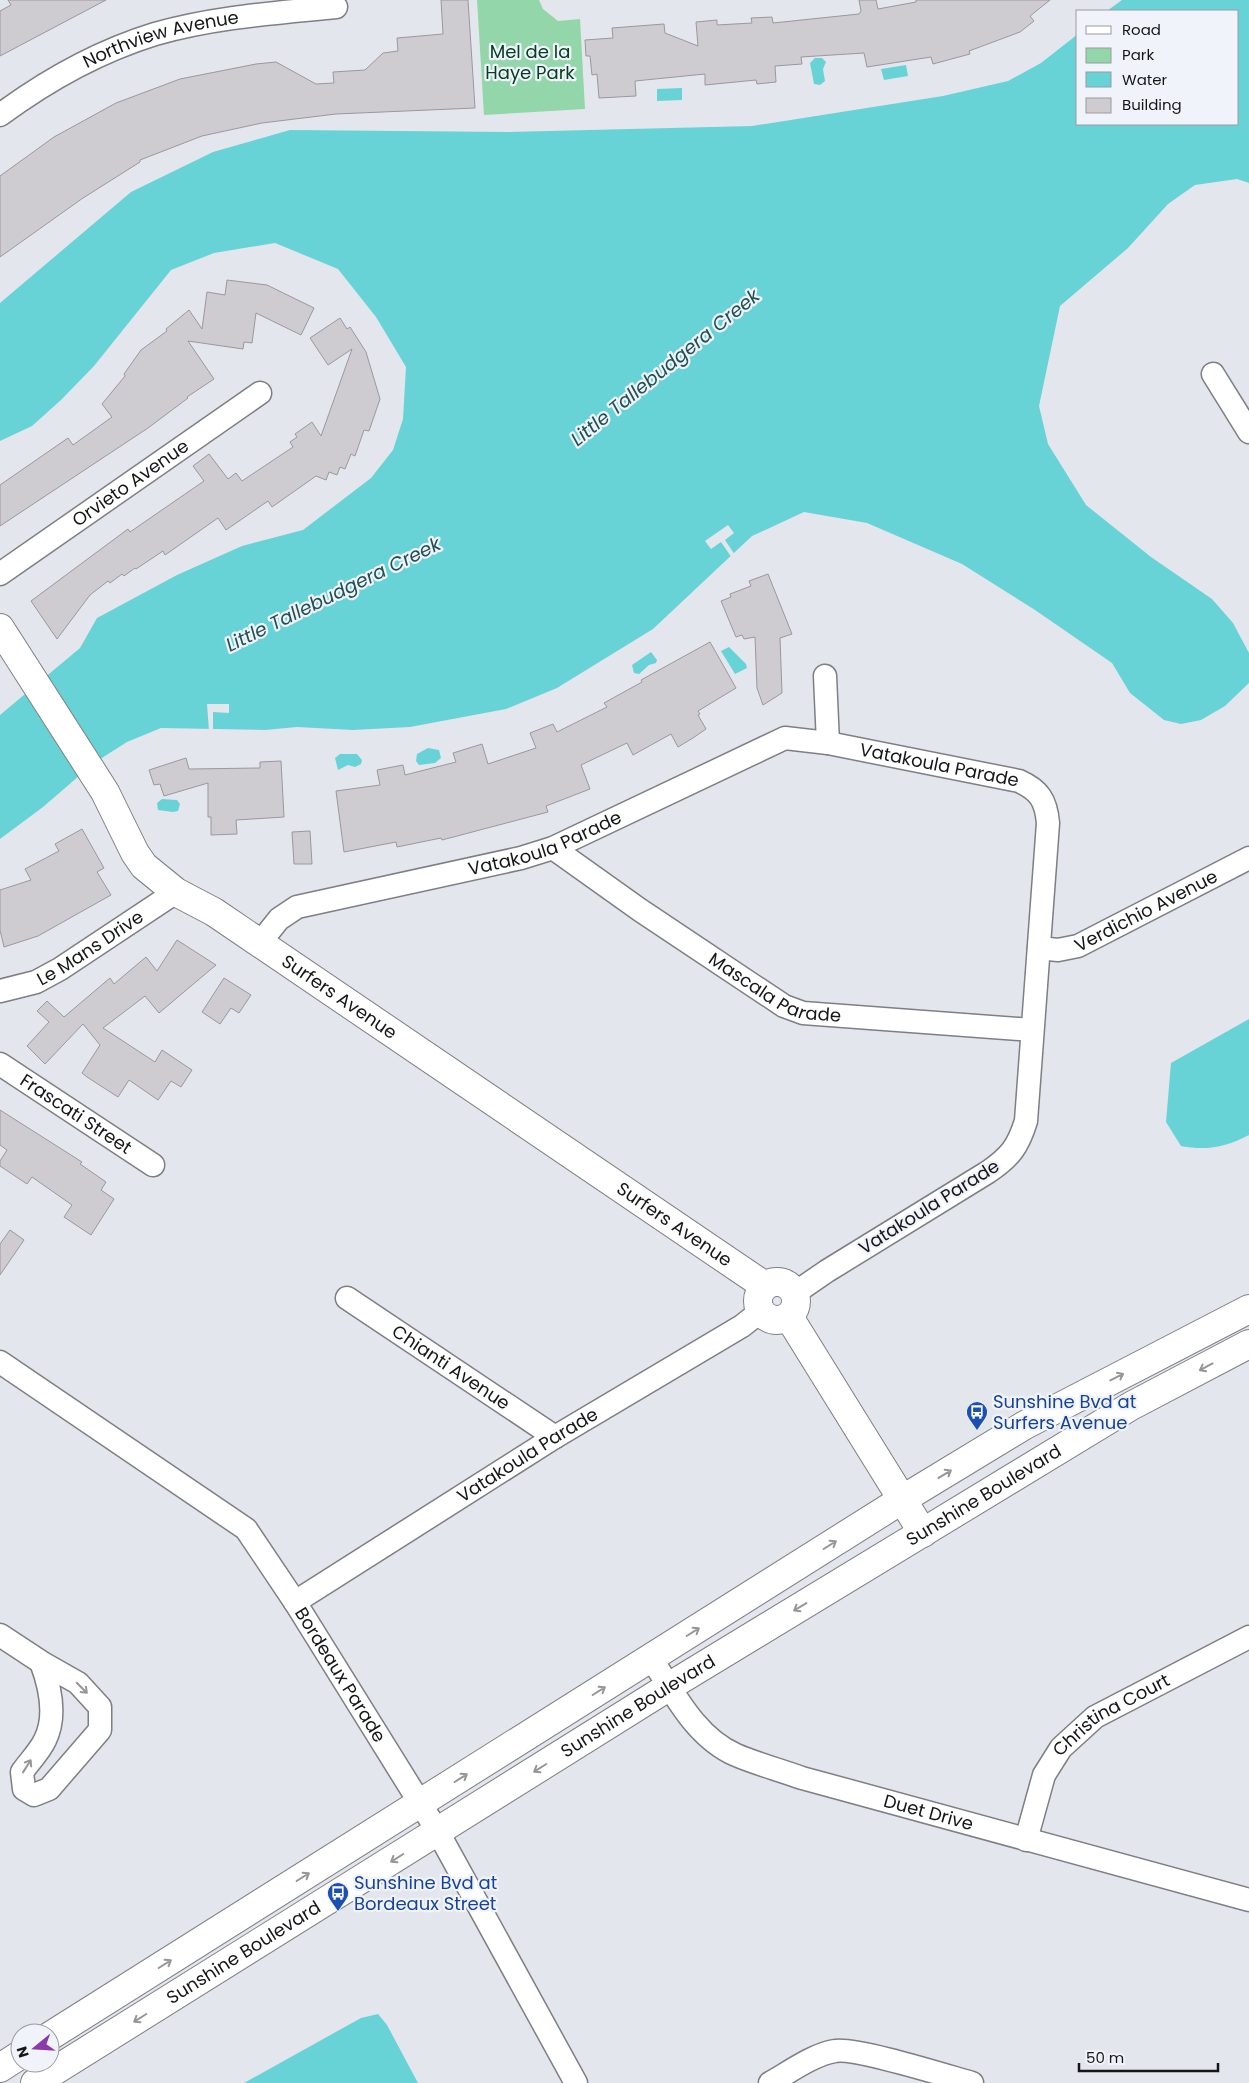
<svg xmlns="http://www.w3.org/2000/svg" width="1249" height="2083" viewBox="0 0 1249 2083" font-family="Poppins,sans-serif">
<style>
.green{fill:#93d6a9}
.water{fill:#67d3d6}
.pier{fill:#e4e6ed}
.building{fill:#cecbd1;stroke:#9b979e}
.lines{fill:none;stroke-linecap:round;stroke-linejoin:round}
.minor-casing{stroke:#7d7f85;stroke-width:25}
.tertiary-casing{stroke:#7d7f85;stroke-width:30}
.secondary-casing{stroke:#7d7f85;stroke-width:30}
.minor{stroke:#fff;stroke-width:22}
.tertiary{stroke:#fff;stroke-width:28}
.secondary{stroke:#fff;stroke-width:28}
.oneway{stroke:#969697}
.labels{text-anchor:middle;stroke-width:4.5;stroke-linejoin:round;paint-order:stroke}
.street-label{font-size:18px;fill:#151618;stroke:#f1f3fa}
.park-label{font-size:18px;fill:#054022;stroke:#f1f3fa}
.transit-label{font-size:18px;fill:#164399;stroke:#f1f3fa;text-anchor:start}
.water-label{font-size:19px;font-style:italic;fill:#205052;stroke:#f1f3fa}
</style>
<rect width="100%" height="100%" fill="#e4e6ed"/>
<path class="green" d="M477 0H539L543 9 558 21 580 19 585 109 484 115Z"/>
<g class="water">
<path d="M1122 0H1249V183L1237 179 1195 185 1168 204 1128 248 1060 306 1039 406 1048 444 1086 505 1151 557 1212 599 1233 623 1249 653V683L1225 706 1201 720 1181 724 1164 720 1130 693 1112 663 1035 610 962 564 867 523 804 512 752 536 653 629 557 688 506 709 410 727 353 730 297 727 265 730 161 728 127 742 94 763 43 807 0 839V715L80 648 97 618 177 575 242 546 303 530 371 478 393 450 403 419 406 367 376 317 338 269 275 243 214 253 171 270 94 366 61 400 32 426 0 441V303L131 192 213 152 290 130 508 132 752 126 943 96 1008 81 1041 63 1078 34V124H1238V11H1107Z"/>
<path d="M815 58H822L826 62 823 69 825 81 820 85 814 84 810 63Z"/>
<path d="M906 65 908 76 884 80 881 69Z"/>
<path d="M682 88V100L657 101V89Z"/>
<path d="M729 647 746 664 747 668 735 674 721 651Z"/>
<path d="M651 652 657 660 656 663 649 665 639 674 634 673 632 665Z"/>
<path d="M428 748 439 750 441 758 435 763 419 765 416 761 417 754Z"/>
<path d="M340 754H357L362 760 361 764 355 767 348 765 338 770 335 758Z"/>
<path d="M162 799 177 800 180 804 178 811 173 812 158 810 157 803Z"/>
<path d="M1249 1019V1135C1226 1147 1207 1151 1181 1146L1166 1122 1171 1063Z"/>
<path d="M378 2014 387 2025 418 2083H244L361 2018Z"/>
</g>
<g class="pier">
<path d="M728 525 734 533 725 540 735 555 732 558 721 542 711 549 705 541Z"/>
<path d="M207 704H229V713L213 712V731H209Z"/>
</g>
<g class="building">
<path d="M8 0H106L0 56V11L11 5Z"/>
<path d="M441 0H468L475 108 336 114 262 123 202 136 140 160V162L83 198 0 257V176L54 137 116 103 180 79 256 64 276 62 316 84 334 83 333 72 365 70 383 53 398 51 397 38 443 34Z"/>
<path d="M859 0H876L878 9 916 2V0H1050L1030 16 1034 21 1020 32 969 51 970 54 933 64 931 57 867 67 864 53 801 57 802 64 775 66 776 82 757 84 756 80 705 85V74L635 81 636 96 599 98 597 74 592 75 590 56H586L585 40 613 38 612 28 664 24 665 33 698 46 696 22 717 20V25L752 23 751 18 772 17 773 23 859 14 861 11Z"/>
<path d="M227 280 267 285 314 308 301 335 256 313 252 343 244 342 243 349 188 341 214 379 187 397 188 398 148 428 0 526V485L68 438 73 445 112 417 102 404 125 376 124 374 141 350 167 331 166 329 189 310 202 329 207 292 225 295Z"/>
<path d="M340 318 347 329 350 327 366 352 380 399 369 431 364 430 355 456 351 454 345 469 340 467 337 475 329 472 326 480 316 476 272 507 268 501 226 530 218 518 165 555 163 551 136 569 135 568 124 576 122 574 110 583 108 581 90 595 57 639 31 601 128 529 130 532 204 481 193 466 209 454 228 479 236 473 242 481 293 447 290 442 297 437 295 434 312 422 321 436 352 349 328 365 310 338Z"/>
<path d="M768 574 792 634 780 638 782 693 763 705 757 688 755 637 744 639 742 635 736 637 721 601 731 597 730 594 751 586 749 581Z"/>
<path d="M710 642 736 688 698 711 700 714 698 715 706 729 693 738 678 747 671 734 633 755 627 743 581 765 590 789 546 806 548 812 442 840 441 838 397 847 396 842 344 852 336 791 380 785 377 770 403 765 405 775 456 762 453 753 482 744 488 764 536 748 530 733 553 724 557 732 607 707 604 703 642 682 641 680Z"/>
<path d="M186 758 189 769 260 768V762L281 761 284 817 236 820 237 834 211 835V817H208V783L164 796 160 784 154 785 149 770Z"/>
<path d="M82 829 104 868 97 872 111 895 38 936 4 947 0 930V890L31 880 25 869 59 851 55 844Z"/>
<path d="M310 831 312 864H294L292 832Z"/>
<path d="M177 940 216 965 159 1013 145 996 103 1028 155 1062 162 1050 192 1070 181 1087 171 1081 158 1100 129 1080 118 1097 87 1077 82 1073 100 1045 83 1024 45 1064 27 1046 49 1022 37 1011 47 1001 64 1017 110 978 114 984 146 957 157 971Z"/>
<path d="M224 978 251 995 239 1013 231 1008 220 1024 202 1012Z"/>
<path d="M0 1110 82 1162 80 1164 106 1182 101 1190 114 1199 91 1235 64 1217 72 1205 32 1177 27 1184 0 1166V1161L7 1150 0 1145Z"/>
<path d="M10 1230 24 1240 0 1275V1244Z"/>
</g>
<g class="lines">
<g class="minor-casing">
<g id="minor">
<path id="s1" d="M0 115C46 81 100 51 155 34 214 17 276 13 336 7"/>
<path d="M1213 374 1249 432"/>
<path id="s2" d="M0 574 260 393"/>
<path d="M825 676 828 743"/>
<path id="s3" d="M553 848 640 910 784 1006 803 1013 1032 1030"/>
<path id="s4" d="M259 944 279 919 297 907 521 858 553 848 785 738 828 743 1019 781C1039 790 1046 800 1048 823L1026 1121C1018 1147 1010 1157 988 1172L827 1271 795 1293"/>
<path id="s5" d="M1039 948 1058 950 1078 946 1249 858"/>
<path id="s6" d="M0 991 36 982 60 969 176 892"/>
<path id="s7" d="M0 1064 153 1165"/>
<path id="s8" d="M347 1298 555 1437"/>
<path id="s9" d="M0 1362 246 1529 295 1602 438 1832 576 2083"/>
<path id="s10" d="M295 1602 555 1437 742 1326 761 1311"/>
<path d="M0 1635 41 1662 78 1683 100 1707V1730L49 1789 34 1795 24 1789 22 1772C29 1762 40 1751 45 1740 57 1716 50 1686 41 1662"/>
<path id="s11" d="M651 1658C674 1693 695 1737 736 1755 757 1764 780 1770 802 1778L1249 1900"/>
<path id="s12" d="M1026 1840 1044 1775 1061 1748 1095 1717 1249 1637"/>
<path d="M770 2083C788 2073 814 2054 835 2051 855 2047 947 2076 972 2083"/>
</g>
</g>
<g class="tertiary-casing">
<g id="tertiary">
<path id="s13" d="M0 628 105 792 135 853 144 866 176 892 214 912 765 1286"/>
<circle cx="777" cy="1301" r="19"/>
<path d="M789 1317 923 1533"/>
</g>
</g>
<g class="secondary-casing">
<g id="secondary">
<path d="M50 2036 903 1499 1025 1425 1249 1309"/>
<path d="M0 2068 20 2055"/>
<path id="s14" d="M35 2083 670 1686 1131 1406 1249 1344"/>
</g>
</g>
<use href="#minor" class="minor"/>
<use href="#tertiary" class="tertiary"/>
<use href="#secondary" class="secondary"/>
</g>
<defs><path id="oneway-shaft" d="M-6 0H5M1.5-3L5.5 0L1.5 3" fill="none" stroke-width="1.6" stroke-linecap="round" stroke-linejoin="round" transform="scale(1.25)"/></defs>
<g class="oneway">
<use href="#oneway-shaft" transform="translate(1206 1367) rotate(152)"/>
<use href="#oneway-shaft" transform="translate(1117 1377) rotate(-27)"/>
<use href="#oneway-shaft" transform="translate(945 1474) rotate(-31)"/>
<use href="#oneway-shaft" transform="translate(830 1545) rotate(-32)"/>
<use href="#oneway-shaft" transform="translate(800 1607) rotate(149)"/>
<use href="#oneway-shaft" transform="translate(693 1632) rotate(-32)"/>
<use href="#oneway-shaft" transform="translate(82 1688) rotate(45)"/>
<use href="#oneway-shaft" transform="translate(599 1691) rotate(-32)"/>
<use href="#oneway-shaft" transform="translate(27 1766) rotate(-58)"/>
<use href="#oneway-shaft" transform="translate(540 1768) rotate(148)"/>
<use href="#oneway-shaft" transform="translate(461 1778) rotate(-32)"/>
<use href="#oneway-shaft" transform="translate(397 1858) rotate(148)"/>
<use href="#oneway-shaft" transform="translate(303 1877) rotate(-32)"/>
<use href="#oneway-shaft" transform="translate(165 1964) rotate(-32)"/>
<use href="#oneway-shaft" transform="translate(140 2018) rotate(148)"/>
</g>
<defs>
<g id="bus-pin" transform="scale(1.125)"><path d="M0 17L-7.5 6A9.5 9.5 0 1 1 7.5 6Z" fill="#1a4fb4" stroke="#f1f3fa"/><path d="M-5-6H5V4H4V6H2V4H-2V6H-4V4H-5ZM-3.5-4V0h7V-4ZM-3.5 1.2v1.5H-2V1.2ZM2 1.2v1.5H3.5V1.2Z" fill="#fff"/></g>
</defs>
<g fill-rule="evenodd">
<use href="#bus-pin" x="977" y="1412"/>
<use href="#bus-pin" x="338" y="1893"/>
</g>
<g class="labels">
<g class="street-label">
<text dy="6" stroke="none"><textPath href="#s1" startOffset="180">Northview Avenue</textPath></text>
<text dy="6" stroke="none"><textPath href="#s2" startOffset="159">Orvieto Avenue</textPath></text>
<text dy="6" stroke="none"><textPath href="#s4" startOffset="730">Vatakoula Parade</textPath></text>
<text dy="6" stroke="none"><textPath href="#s4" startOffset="310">Vatakoula Parade</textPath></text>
<text dy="6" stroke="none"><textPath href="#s5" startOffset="116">Verdichio Avenue</textPath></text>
<text dy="6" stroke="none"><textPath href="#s6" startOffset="101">Le Mans Drive</textPath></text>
<text dy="6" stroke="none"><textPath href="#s3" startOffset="265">Mascala Parade</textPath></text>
<text dy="6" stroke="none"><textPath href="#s13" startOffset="514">Surfers Avenue</textPath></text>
<text dy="6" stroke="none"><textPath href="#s7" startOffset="91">Frascati Street</textPath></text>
<text transform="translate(929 1207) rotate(-32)" y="6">Vatakoula Parade</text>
<text dy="6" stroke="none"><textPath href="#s13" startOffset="919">Surfers Avenue</textPath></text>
<text dy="6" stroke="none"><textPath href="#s8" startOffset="125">Chianti Avenue</textPath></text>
<text dy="6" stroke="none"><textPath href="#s10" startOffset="275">Vatakoula Parade</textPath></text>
<text dy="6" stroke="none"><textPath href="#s14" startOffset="1116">Sunshine Boulevard</textPath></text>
<text dy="6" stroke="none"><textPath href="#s9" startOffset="471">Bordeaux Parade</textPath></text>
<text dy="6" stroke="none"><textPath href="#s14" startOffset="711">Sunshine Boulevard</textPath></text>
<text dy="6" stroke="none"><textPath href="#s12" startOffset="160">Christina Court</textPath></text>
<text dy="6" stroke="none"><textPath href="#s11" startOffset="332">Duet Drive</textPath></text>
<text dy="6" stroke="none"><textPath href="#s14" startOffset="246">Sunshine Boulevard</textPath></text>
</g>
<g class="park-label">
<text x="530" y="58">Mel de la<tspan x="530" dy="21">Haye Park</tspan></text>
</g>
<g class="transit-label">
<text x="993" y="1408">Sunshine Bvd at<tspan x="993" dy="21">Surfers Avenue</tspan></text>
<text x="354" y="1889">Sunshine Bvd at<tspan x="354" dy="21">Bordeaux Street</tspan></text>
</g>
<g class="water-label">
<text transform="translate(665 367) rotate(-39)" y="7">Little Tallebudgera Creek</text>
<text transform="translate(333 594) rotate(-26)" y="7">Little Tallebudgera Creek</text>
</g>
</g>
<rect x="1076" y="10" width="162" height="115" fill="#f1f3fa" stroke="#999ba0"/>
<rect x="1086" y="26" width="25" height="8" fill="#ffffff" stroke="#999ba0"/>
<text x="1122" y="35" font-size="15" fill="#151618">Road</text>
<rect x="1086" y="48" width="25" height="15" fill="#93d6a9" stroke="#999ba0"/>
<text x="1122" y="60" font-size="15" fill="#151618">Park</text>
<rect x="1086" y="72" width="25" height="15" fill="#67d3d6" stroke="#999ba0"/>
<text x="1122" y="85" font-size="15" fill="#151618">Water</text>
<rect x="1086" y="98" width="25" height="15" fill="#cecbd1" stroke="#999ba0"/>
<text x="1122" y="110" font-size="15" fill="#151618">Building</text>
<g transform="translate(35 2048) rotate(252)"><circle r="24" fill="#f1f3fa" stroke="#999ba0"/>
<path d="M0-4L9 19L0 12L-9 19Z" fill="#893bac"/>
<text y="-8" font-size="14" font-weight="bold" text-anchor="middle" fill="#151618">N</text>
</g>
<path d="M1079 2063v8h139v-8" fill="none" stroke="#151618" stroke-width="2.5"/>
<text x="1086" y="2063" font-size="15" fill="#151618" stroke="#f1f3fa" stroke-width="4" paint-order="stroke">50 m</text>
</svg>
